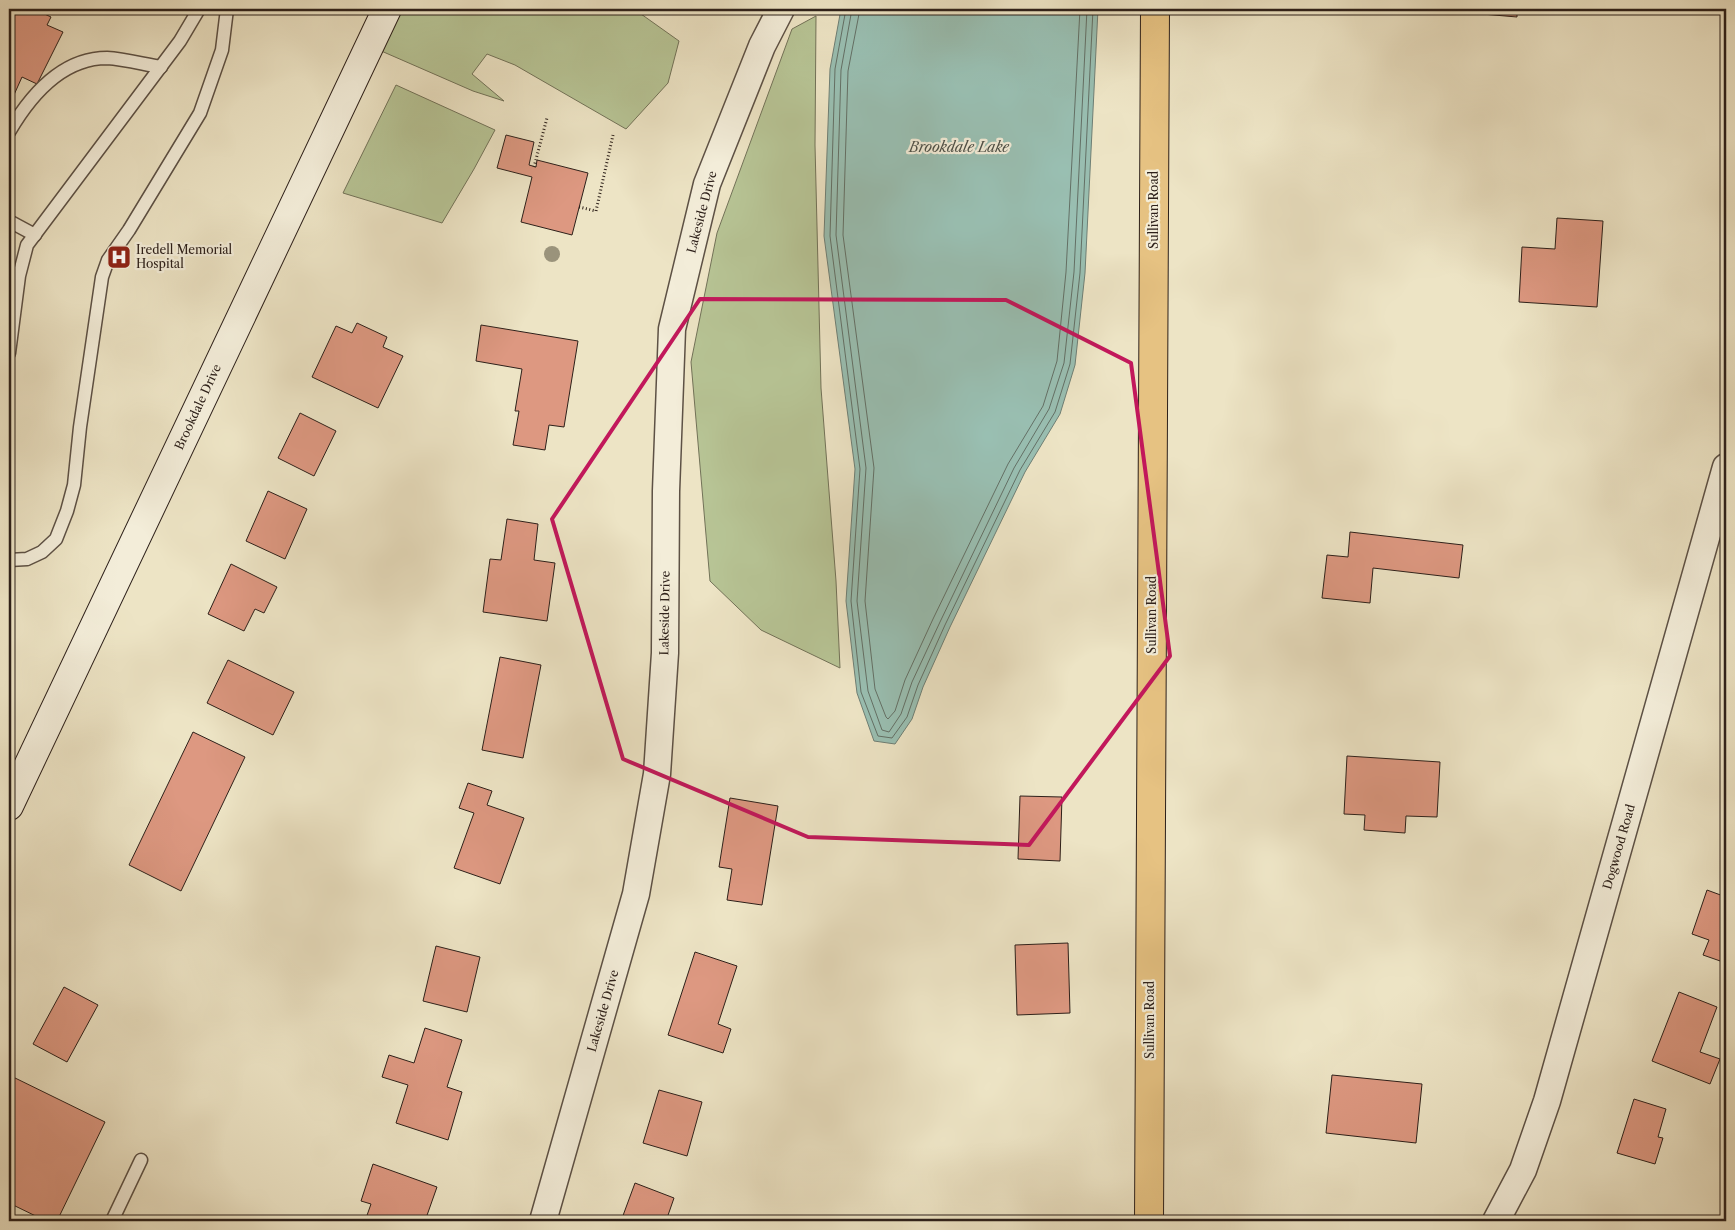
<svg xmlns="http://www.w3.org/2000/svg" width="1735" height="1230" viewBox="0 0 1735 1230" font-family="'Libre Caslon Text',serif">
<style>
.green{fill:#b7c495;stroke:#727258}
.water{fill:#99bfb2;stroke:#6e7f75}
.lines{fill:none;stroke-linecap:round;stroke-linejoin:round}
.shore{stroke:#637066;stroke-width:1}
.building{fill:#dd9881;stroke:#2d201a}
.service-casing{stroke:#5d5145;stroke-width:15}
.minor-casing{stroke:#5d5145;stroke-width:29}
.secondary-casing{stroke:#2d201a;stroke-width:30}
.primary-casing{stroke:#2d201a;stroke-width:30}
.path{stroke:#2d201a;stroke-width:3;stroke-dasharray:1 2.5;stroke-linecap:butt}
.service{stroke:#f3edd9;stroke-width:12}
.minor{stroke:#f3edd9;stroke-width:26}
.secondary{stroke:#f3edd9;stroke-width:28}
.primary{stroke:#e6c282;stroke-width:28}
.tree{fill:#9a937b}
.marked{fill:none;stroke:#c2185b;stroke-width:4;stroke-linejoin:round}
.labels{text-anchor:middle;stroke-width:4.5;stroke-linejoin:round;paint-order:stroke}
.street-label{font-size:12px;fill:#2d201a;stroke:#f3edd9}
.poi-label{font-size:12px;fill:#2d201a;stroke:#f3edd9;text-anchor:start}
.water-label{font-size:14px;font-style:italic;fill:#4d5048;stroke:#f3edd9}
</style>
<rect width="100%" height="100%" fill="#ede4c5"/>
<filter id="stains"><feTurbulence type="fractalNoise" baseFrequency=".004" numOctaves="4"/><feColorMatrix values="0 0 0 0 .2 0 0 0 0 .09 0 0 0 0 .02 0 0 0 .5 -.17"/></filter>
<radialGradient id="worn" r=".72"><stop offset=".6" stop-color="#630" stop-opacity="0"/><stop offset="1" stop-color="#630" stop-opacity=".3"/></radialGradient>
<g class="green">
<path d="M399 9H634L679 41 668 83 626 129 515 65 487 54 472 74 504 101 473 91 379 50Z"/>
<path d="M816 16 815 145 821 388 836 581 840 668 761 630 710 581 691 362 717 233 792 29Z"/>
<path d="M396 85 495 130 474 169 442 223 343 193Z"/>
</g>
<path class="water" d="M841 9H1098L1085 273 1075 365 1060 414 1025 472 950 627 923 687 912 719 895 744 874 741 857 693 846 601 855 469 824 236 830 69Z"/>
<g class="lines">
<g class="shore">
<path d="M846 9 835 69 830 236 860 469 851 601 861 692 878 736 892 738 907 717 918 685 945 625 1020 470 1055 412 1070 364 1080 273 1093 9"/>
<path d="M852 9 841 70 836 235 866 468 857 601 868 691 882 730 889 732 901 714 912 682 940 622 1014 468 1049 409 1064 363 1074 272 1087 9"/>
<path d="M860 9 848 71 843 235 874 468 865 601 875 689 886 717 888 719 895 711 905 680 933 619 1008 464 1043 406 1057 361 1066 272 1080 9"/>
</g>
</g>
<g class="building">
<path d="M9 9H34L51 17 47 25 63 32 37 84 22 77 9 106Z"/>
<path d="M1424 9H1517V17Z"/>
<path d="M506 135 534 142 529 165 536 167 537 160 588 173 572 235 521 222 532 177 497 168Z"/>
<path d="M1557 218 1603 221 1597 307 1519 302 1522 247 1555 249Z"/>
<path d="M357 323 387 337 383 347 403 356 378 408 312 377 336 326 352 333Z"/>
<path d="M481 325 578 341 564 427 549 425 545 450 513 445 519 411H515L522 369 476 361Z"/>
<path d="M300 413 336 431 314 476 278 458Z"/>
<path d="M268 491 307 509 285 559 246 541Z"/>
<path d="M507 519 538 524 534 560 555 563 547 621 483 612 490 559 501 560Z"/>
<path d="M1350 532 1463 545 1459 578 1373 568 1370 603 1322 598 1327 555 1348 557Z"/>
<path d="M231 564 277 587 264 613 255 609 244 631 208 614Z"/>
<path d="M500 657 541 665 523 758 482 750Z"/>
<path d="M228 660 294 692 273 735 207 703Z"/>
<path d="M193 732 245 757 181 891 129 865Z"/>
<path d="M1347 756 1440 762 1437 817 1406 816 1405 833 1364 830 1365 815 1344 814Z"/>
<path d="M468 783 492 791 487 805 524 818 500 884 454 868 474 813 459 808Z"/>
<path d="M1020 796 1062 797 1060 861 1018 859Z"/>
<path d="M730 798 778 806 762 905 727 900 732 869 719 867Z"/>
<path d="M1707 890 1726 897V963L1703 955 1709 940 1692 934Z"/>
<path d="M1068 943 1070 1013 1017 1015 1015 945Z"/>
<path d="M436 946 480 957 467 1012 423 1001Z"/>
<path d="M695 952 737 966 718 1024 731 1029 723 1053 668 1035Z"/>
<path d="M64 987 98 1005 67 1062 33 1044Z"/>
<path d="M1679 992 1717 1007 1700 1052 1720 1059 1710 1084 1652 1061Z"/>
<path d="M425 1028 462 1040 447 1087 462 1092 448 1140 396 1123 408 1085 382 1077 389 1055 414 1063Z"/>
<path d="M1332 1075 1422 1084 1416 1143 1326 1133Z"/>
<path d="M11 1076 105 1122 57 1221H46L9 1203V1081Z"/>
<path d="M659 1090 702 1102 687 1156 643 1143Z"/>
<path d="M1634 1099 1666 1109 1658 1137 1663 1138 1655 1164 1617 1153Z"/>
<path d="M373 1164 437 1187 425 1221H365L371 1204 361 1201Z"/>
<path d="M635 1183 674 1198 666 1221H621Z"/>
</g>
<g class="lines">
<g class="service-casing">
<g id="service">
<path d="M9 132C30 96 62 58 107 58 124 59 143 64 161 67"/>
<path d="M9 221 35 235"/>
<path d="M9 353 19 276 27 245 180 41 199 9"/>
<path d="M9 560 27 559 42 552 56 539 67 511 74 485 80 427 102 277 108 260 129 230 200 113 222 50 227 9"/>
<path d="M112 1221 141 1160"/>
</g>
</g>
<g class="minor-casing">
<g id="minor">
<path d="M543 1221 636 894 657 774 665 653 666 491 672 329 707 184 762 46 781 9"/>
<path d="M1496 1221 1523 1170 1547 1101 1726 467"/>
</g>
</g>
<g class="secondary-casing">
<path id="secondary" d="M9 806 387 9"/>
</g>
<g class="primary-casing">
<path id="primary" d="M1149 1221 1155 9"/>
</g>
<g class="path">
<path d="M534 167 547 118"/>
<path d="M579 207 596 211 613 135"/>
</g>
<use href="#service" class="service"/>
<use href="#minor" class="minor"/>
<use href="#secondary" class="secondary"/>
<use href="#primary" class="primary"/>
</g>
<circle class="tree" cx="552" cy="254" r="8"/>
<path class="marked" d="M700 299 1006 300 1131 363 1170 656 1029 845 808 837 623 759 552 519Z"/>
<defs>
<g id="hospital-square" transform="scale(1.25)"><rect x="-9" y="-9" width="18" height="18" rx="4" fill="#8f2418" stroke="#f3edd9"/><path d="M-5-5h3v3.5h4V-5h3V5h-3V1.5h-4V5h-3Z" fill="#fff"/></g>
</defs>
<g fill-rule="evenodd">
<use href="#hospital-square" x="119" y="257"/>
</g>
<g class="labels">
<g class="street-label">
<text transform="translate(1154 210) rotate(-90)" y="4">Sullivan Road</text>
<text transform="translate(702 212) rotate(-75)" y="4">Lakeside Drive</text>
<text transform="translate(198 407) rotate(-65)" y="4">Brookdale Drive</text>
<text transform="translate(665 613) rotate(-89)" y="4">Lakeside Drive</text>
<text transform="translate(1152 615) rotate(-90)" y="4">Sullivan Road</text>
<text transform="translate(1619 847) rotate(-74)" y="4">Dogwood Road</text>
<text transform="translate(603 1011) rotate(-74)" y="4">Lakeside Drive</text>
<text transform="translate(1150 1020) rotate(-90)" y="4">Sullivan Road</text>
</g>
<g class="poi-label">
<text x="136" y="254">Iredell Memorial<tspan x="136" dy="14">Hospital</tspan></text>
</g>
<g class="water-label">
<text x="959" y="152">Brookdale Lake</text>
</g>
</g>
<rect width="1735" height="1230" fill="none" stroke="#ede4c5" stroke-width="30"/>
<rect x="10" y="10" width="1715" height="1210" fill="none" stroke="#2d201a" stroke-width="2.5"/>
<rect x="15" y="15" width="1705" height="1200" fill="none" stroke="#2d201a"/>
<rect width="100%" height="100%" filter="url(#stains)"/>
<rect width="100%" height="100%" fill="url(#worn)"/>
</svg>
